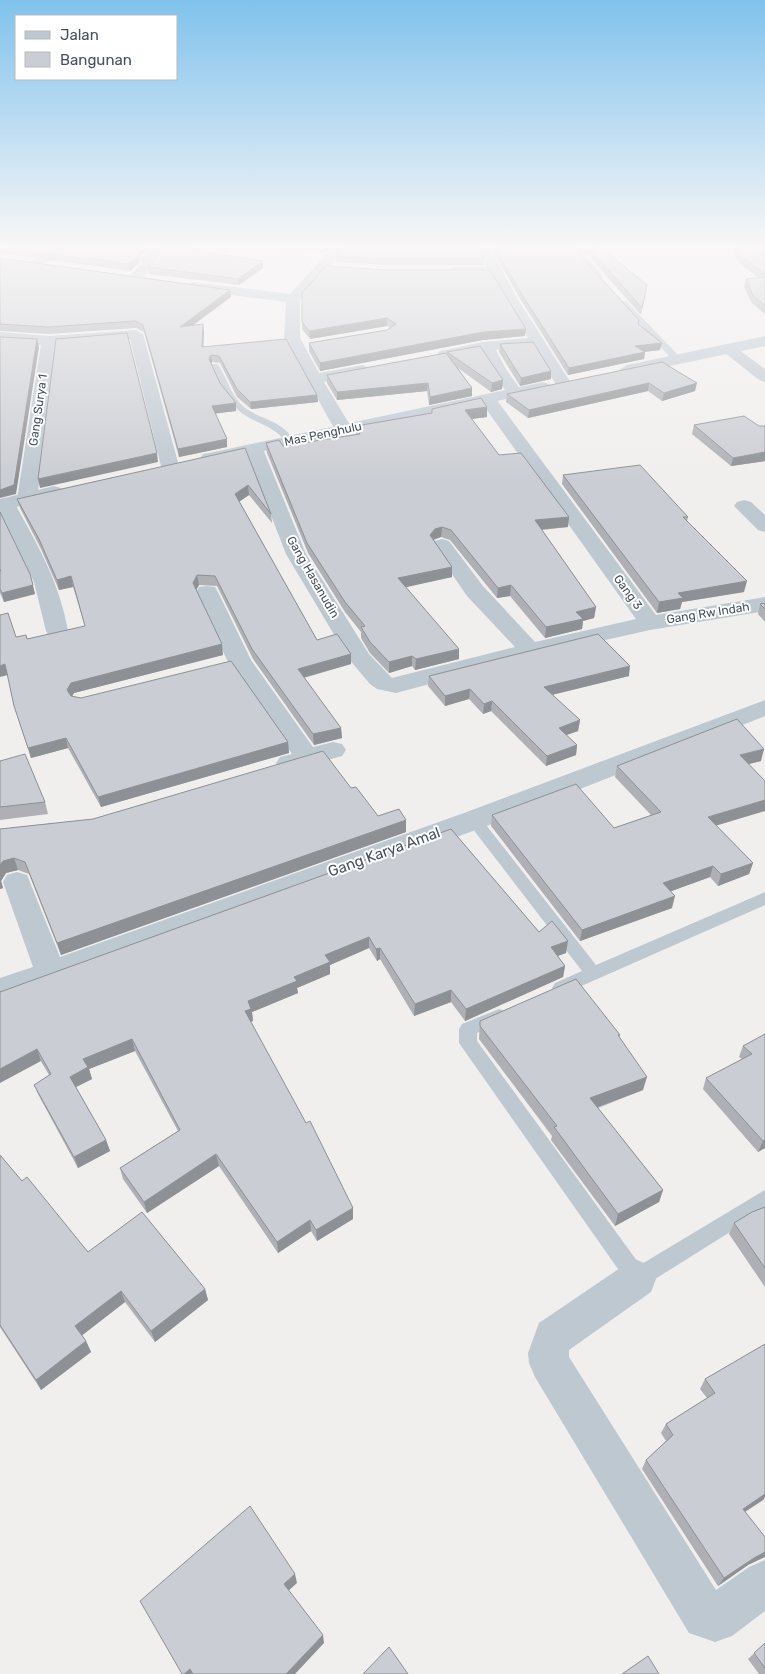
<svg xmlns="http://www.w3.org/2000/svg" width="765" height="1674" font-family="Rubik,sans-serif">
	<style>
		.lines { fill: none; stroke-linecap: round; stroke-linejoin: round }
		.service { fill: #bec8d1; fill-rule: evenodd }
		.minor { fill: #bec8d1; fill-rule: evenodd }
		.tertiary { fill: #bec8d1; fill-rule: evenodd }
		.wall { fill: #aeb0b5 }
		.shaded-wall { fill: #8d9094 }
		.building { fill: #cacdd3; stroke: #8d9094 }
		.labels { text-anchor: middle; dominant-baseline: central; stroke-width: 4; stroke-linejoin: round; paint-order: stroke }
		.far-street-label { font-size: 12px; fill: #45515d; stroke: #fff }
		.street-label { font-size: 15px; fill: #45515d; stroke: #fff }
	</style>
	<rect width="100%" height="100%" fill="#f1eeee"/>
	<g class="lines">
		<path class="service" d="M580,255H586L602,275V279H596Z
			M620,301H626L680,357V361H674L620,305Z
			M212,364H218C227,378 231,396 244,407C263,421 280,419 295,441L293,443H287C273,424 254,424 238,410C224,399 219,381 211,366Z
			M474,815L479,816L596,965L765,892V905L561,995L555,993L552,988L555,983L582,971L469,824L467,820L469,816Z
			M499,1009L505,1011L508,1016L505,1021L477,1033V1041L640,1265L765,1190V1210L644,1286L637,1289L630,1286L459,1043V1029L462,1024Z"/>
		<path class="minor" d="M55,248H70L38,267L33,268L26,264Z
			M152,248H165L155,259L157,262L155,265L139,281H129L127,278L143,262L140,259Z
			M332,248H345L300,300V338L319,373L363,365L371,370L369,373L324,382L353,430L350,434H338L335,430L284,338L286,302L193,290L186,286L193,282L290,294Z
			M478,248H490L517,298L571,383L569,386H557L533,347L496,350L506,369L523,393L521,396H509L480,352L445,359L437,354L440,351L483,342L528,338L491,275H454L447,271L454,267H487Z
			M761,249L765,250V261L760,260L755,253Z
			M136,330L143,334L179,466L176,470H164L161,466L130,339L56,345L37,499L34,503H20L17,499L41,345L0,342V332L49,336Z
			M729,344L734,346L765,369V382L759,380L724,352L721,349Z
			M487,394L493,395L656,615L765,597V611L650,630L534,656L396,693L377,689L370,684L348,658L286,554L245,449L248,445H260L263,449L306,554L369,654L392,678L515,647L467,596L432,545L435,541L442,539L449,541L483,586L535,642L636,619L479,399L481,395Z
			M5,498L12,500L15,504C38,545 60,584 68,631L65,636L57,638L49,636L46,631L34,582L0,512V499Z
			M744,500L751,502L765,515V532L758,530L734,506L737,502Z
			M207,586L215,587L218,592L251,660L313,747L333,742L342,744L346,750L342,756L289,771L280,769L276,763L280,757L292,754L227,660L196,592L199,587Z
			M765,700V716L484,827L0,1003V978L33,967L3,882L7,875L17,872L27,875L60,957L464,813Z
			M637,1260L651,1266L656,1279L651,1292L569,1350V1357L716,1590L749,1567L765,1560V1611L732,1636L715,1642L689,1633L535,1377L529,1363L528,1353L539,1323L623,1266Z"/>
		<path class="tertiary" d="M765,336V346L627,375L619,370L627,365Z
			M543,382L549,384L551,387L549,390L209,463L203,462L200,458L203,454L209,453Z
			M54,486L61,488L63,492L61,496L0,511V499Z"/>
	</g>
	<path class="wall" d="M0,248H149L140,257V262L130,271L0,253Z
		M282,248H330L325,252L283,250Z
		M491,248H604V250L646,292L641,315L587,254H579L660,350L645,352L644,359L568,375L519,297Z
		M732,248H759L758,249L760,254L765,255V314L752,303L744,287L746,279L759,278L739,263Z
		M197,251L263,268L239,285L149,274L148,267L157,257V253Z
		M336,256L484,259V265H385L336,262Z
		M0,258L230,290L231,297L193,325L204,331L203,347L317,395L318,402L251,409L237,397L220,363L212,362L211,364L220,383L236,403V411L215,413L227,447L179,457L144,332L136,328L49,334L0,331Z
		M302,293L525,336L483,340L320,371L309,351V343L387,330L390,328L387,326L310,339L302,329Z
		M500,344L551,379L520,386L499,352Z
		M447,352L503,380L502,389L491,392L458,368L472,388V396L429,405L427,391L337,400L327,383V375L447,353Z
		M662,362L695,391L662,401L648,391L528,418L506,402L507,394Z
		M432,409L487,417L471,419L499,455L568,527L542,530L596,607L594,618L583,621L582,629L545,638L510,596L497,598L450,540L441,537L434,540L452,577L405,587L459,659L415,670L412,666L389,673L370,653L361,638V632L345,612L308,553L267,453L266,443L283,446L356,434V426L431,413Z
		M694,425L759,426H765V461L731,466L692,434Z
		M245,448L271,514L272,523L249,495L239,501L317,640L351,654V664L304,678L341,728L342,738L314,745L253,659L217,586L199,585L196,590L223,655L74,693L72,696L288,742L289,753L101,807L68,748L31,758L14,706L8,675L16,637L27,639L85,626L73,587L59,590L41,549L20,508L17,499Z
		M563,475L688,517L687,521L744,592L682,602L680,609L657,613L562,484Z
		M0,512L35,594L4,602L0,593Z
		M765,603V622L758,614L760,604Z
		M429,676H629L552,695L580,720L578,731L566,735L577,745L576,755L546,766L491,711L483,714L469,699L445,706L428,686Z
		M0,761L45,802L48,814L0,820Z
		M761,761L748,764L716,826L753,863L749,874L718,886L710,877L671,891L672,908L580,941L491,826L492,815L614,828L651,815L615,777L617,766Z
		M351,788L378,816L406,832L61,955L29,874L18,870L6,873L1,881L3,888L0,889V829L93,819Z
		M451,829L539,932L566,953L557,956L565,966L563,977L465,1021L451,1002L414,1016L380,959L377,961L369,948L330,965V974L297,988L298,993L252,1012L253,1021L250,1022L353,1219L317,1241L311,1231L278,1253L219,1166L147,1213L123,1179L120,1168L178,1131L135,1051L89,1069L92,1079L76,1087L106,1140L110,1151L78,1168L39,1096L34,1085L49,1075L0,992Z
		M480,1021L620,1035L619,1037L643,1090L598,1108L663,1190L659,1202L615,1226L551,1140L552,1136L479,1039Z
		M765,1034V1148L758,1152L703,1089L706,1078L742,1059L739,1057L743,1046Z
		M0,1155L22,1181L88,1252L205,1289L208,1300L155,1342L125,1302L82,1335L86,1341L91,1352L41,1390L0,1327Z
		M765,1207V1287L729,1234L734,1223Z
		M765,1344V1497L763,1500L745,1512L748,1565L718,1586L642,1469L646,1460L666,1441L661,1433L666,1424L707,1398L700,1389L705,1379Z
		M765,1643V1674H759L748,1659Z"/>
	<path class="shaded-wall" d="M142,248H149L140,257V262L130,271L129,264L138,251Z
		M192,248H201L190,257L189,250Z
		M325,248H330L325,252Z
		M263,261V268L239,285L238,279Z
		M230,290L231,297L181,334L180,327Z
		M387,318V326L310,339L309,331Z
		M203,324L204,331L203,354L202,347Z
		M526,329L525,336L483,340L320,371V363L483,332Z
		M37,339L39,347L16,494L0,498V490Z
		M662,343L660,350L634,353L635,346Z
		M645,352L644,359L568,375L569,368Z
		M211,355L212,362L209,367V359Z
		M551,371V379L520,386L521,378Z
		M503,380L502,389L491,392L492,383Z
		M428,383L427,391L337,400V392Z
		M649,383L648,391L528,418L529,410Z
		M697,383L695,391L662,401L664,393Z
		M472,388V396L429,405L430,397Z
		M317,395L318,402L251,409L250,402Z
		M236,403V411L212,414V406Z
		M487,407V417L464,420L465,410Z
		M227,439V447L179,457L178,449Z
		M765,452V461L731,466L733,458Z
		M157,453L158,462L40,488L38,479Z
		M248,485L249,495L236,504L235,494Z
		M569,517L568,527L534,530L535,520Z
		M442,527L441,537L434,539L430,545V535L435,529Z
		M452,567V577L398,589V578Z
		M197,575L199,585L194,593L193,583Z
		M71,576L73,587L59,590L57,580Z
		M747,581L744,592L682,602L680,609L657,613L659,602L678,593Z
		M33,585L35,594L4,602L2,593Z
		M511,585L510,596L497,598L498,588Z
		M596,607L594,618L583,621L582,629L545,638L546,627L576,612Z
		M222,644L223,655L74,693L69,701L67,690L71,683Z
		M459,649V659L415,670L416,659Z
		M351,654V664L298,679V669Z
		M412,656V666L389,673V662Z
		M5,664L8,675L0,677V666Z
		M630,666L629,676L543,697L544,687Z
		M470,689L469,699L445,706V696Z
		M492,701L491,711L483,714L484,704Z
		M580,720L578,731L558,738L559,728Z
		M341,728L342,738L314,745L313,734Z
		M66,738L68,748L31,758L28,748Z
		M288,742L289,753L101,807L98,797Z
		M577,745L576,755L546,766L547,756Z
		M764,749L761,761L737,767L740,755Z
		M765,800V811L705,829L708,817Z
		M406,820V832L61,955L57,943Z
		M14,858L18,870L6,873L1,881L3,888L0,889V865L3,861Z
		M753,863L749,874L718,886L721,874Z
		M713,866L710,877L661,895L663,883Z
		M675,896L672,908L580,941L582,930Z
		M369,937V948L330,965V974L297,988L298,993L252,1012L253,1021L246,1023L245,1011L248,1001L294,977L325,955Z
		M568,941L566,953L549,959L551,947Z
		M380,948V959L377,961L376,949Z
		M565,966L563,977L465,1021L466,1009Z
		M451,990V1002L414,1016L415,1004Z
		M132,1039L135,1051L89,1069L92,1079L74,1088L70,1077L83,1059Z
		M37,1049L41,1061L0,1083V1069Z
		M647,1077L643,1090L587,1111L590,1098Z
		M106,1140L110,1151L78,1168L74,1157Z
		M765,1140V1148L758,1152L763,1141Z
		M216,1154L219,1166L147,1213L144,1202Z
		M663,1190L659,1202L615,1226L618,1214Z
		M353,1208V1219L317,1241L316,1230Z
		M310,1220L311,1231L278,1253L277,1242Z
		M205,1289L208,1300L155,1342L151,1331Z
		M121,1291L125,1302L80,1337L75,1326Z
		M86,1341L91,1352L41,1390L36,1380Z
		M765,1494V1497L763,1500L737,1517L743,1509Z
		M765,1552V1557L748,1565L718,1586L724,1578L754,1558Z
		M295,1574L297,1583L286,1593L284,1584Z
		M323,1635L324,1643L295,1674H286Z
		M190,1669L193,1674H184Z"/>
	<path class="building" d="M7,248H142L138,251L139,255L129,264Z
		M161,248H192L189,250L263,261L238,279L148,267L158,257L157,253Z
		M341,248H480L484,259H385L336,256Z
		M495,248H579V254L639,320L638,324L662,343L635,346L645,352L569,368L519,290Z
		M589,248H601L647,285L642,308Z
		M736,248H757L760,254L765,255V274L740,256Z
		M0,258L230,290L180,327L203,324L202,347L286,339L317,395L250,402L237,389L219,356L211,355L209,359L220,383L236,403L212,406L227,439L178,449L143,325L135,321L48,327L0,324Z
		M326,266L385,270H490L526,329L483,332L320,363L309,343L387,330L396,324L387,318L309,331L302,322V293Z
		M765,277V305L753,296L746,279Z
		M127,333L157,453L38,479L56,339Z
		M0,337L37,339L14,485L0,490Z
		M533,342L551,371L521,378L500,344Z
		M480,346L503,380L492,383L447,352Z
		M446,353L472,388L430,397L428,383L337,392L327,375Z
		M662,362L697,383L664,393L649,383L529,410L507,394Z
		M481,398L487,407L465,410L499,455L521,453L569,517L535,520L596,607L576,612L583,619L546,627L511,585L498,588L451,530L442,527L435,529L430,535L452,567L398,578L459,649L416,659L412,656L389,662L370,642L361,627L365,626L345,602L307,543L266,443L279,440L283,446L360,434L356,426L432,413V409Z
		M744,416L759,426H765V452L733,458L694,425Z
		M245,448L271,514L248,485L235,494L317,640L337,634L351,654L298,669L341,728L313,734L252,649L215,576L197,575L193,583L222,644L71,683L67,690L71,696L81,698L231,661L288,742L98,797L66,738L28,748L14,706L5,664L0,666V615L8,613L16,637L26,635L27,639L85,626L71,576L57,580L39,539L17,499Z
		M640,465L688,517H683L747,581L678,593L683,598L659,602L563,475Z
		M0,512L30,574L33,585L2,593L0,589V571H1L0,569Z
		M765,603V609L760,604Z
		M598,634L630,666L544,687L580,720L559,728L577,745L547,756L492,701L484,704L470,689L445,696L429,676Z
		M737,719L764,749L740,755L765,781V800L708,817L753,863L721,874L713,866L663,883L675,896L582,930L492,815L576,784L614,828L661,812L617,766Z
		M323,751L351,788L356,787L378,816L399,809L406,820L57,943L25,862L14,858L3,861L0,865V829L93,819Z
		M25,754L45,802L0,807V761Z
		M451,829L539,932L552,921L568,941L551,947L565,966L466,1009L451,990L415,1004L380,948L376,949L369,937L325,955L330,962L294,977L297,981L248,1001L251,1009L245,1011L306,1123L310,1121L353,1208L316,1230L310,1220L277,1242L216,1154L144,1202L120,1168L180,1130L132,1039L83,1059L88,1067L70,1077L106,1140L74,1157L34,1085L51,1074L37,1049L0,1069V992Z
		M576,979L620,1035H618L647,1077L590,1098L663,1190L618,1214L554,1127L557,1126L480,1026V1021Z
		M765,1034V1140L763,1141L706,1078L752,1054L743,1046Z
		M0,1155L22,1181L27,1177L88,1252L142,1212L205,1289L151,1331L121,1291L75,1326L86,1341L36,1380L0,1325Z
		M765,1207V1268L734,1223L752,1212Z
		M765,1344V1494L743,1509L765,1537V1552L754,1558L724,1578L646,1460L673,1435L666,1424L715,1393L705,1379Z
		M250,1506L295,1574L284,1584L323,1635L286,1674H193L190,1669L184,1674H182L140,1601Z
		M765,1643V1668L754,1653Z
		M389,1647L408,1674H363Z
		M648,1656L659,1674H622Z"/>
	<linearGradient id="sky" x2="0" y2="1"><stop stop-color="#80c2ec"/><stop offset="0.51" stop-color="#f9f7f7"/><stop offset="1" stop-color="#f9f7f7" stop-opacity="0"/></linearGradient>
	<rect width="765" height="482" fill="url(#sky)"/>
	<g class="labels">
		<g class="far-street-label">
			<text transform="translate(38 410) rotate(-82)">Gang Surya 1</text>
			<text transform="translate(323 434) rotate(-12)">Mas Penghulu</text>
			<text transform="translate(313 577) rotate(60)">Gang Hasanudin</text>
			<text transform="translate(628 592) rotate(54)">Gang 3</text>
			<text transform="translate(708 613) rotate(-9)">Gang Rw Indah</text>
		</g>
		<g class="street-label">
			<text transform="translate(384 852) rotate(-20)">Gang Karya Amal</text>
		</g>
	</g>
	<rect x="15" y="15" width="162" height="65" fill="#ffffff" stroke="#b5b9be"/>
	<rect x="25" y="31" width="25" height="8" fill="#bec8d1" stroke="#b5b9be"/>
	<text x="60" y="40" font-size="15" fill="#45515d">Jalan</text>
	<rect x="25" y="52" width="25" height="15" fill="#cacdd3" stroke="#b5b9be"/>
	<text x="60" y="65" font-size="15" fill="#45515d">Bangunan</text>
</svg>
